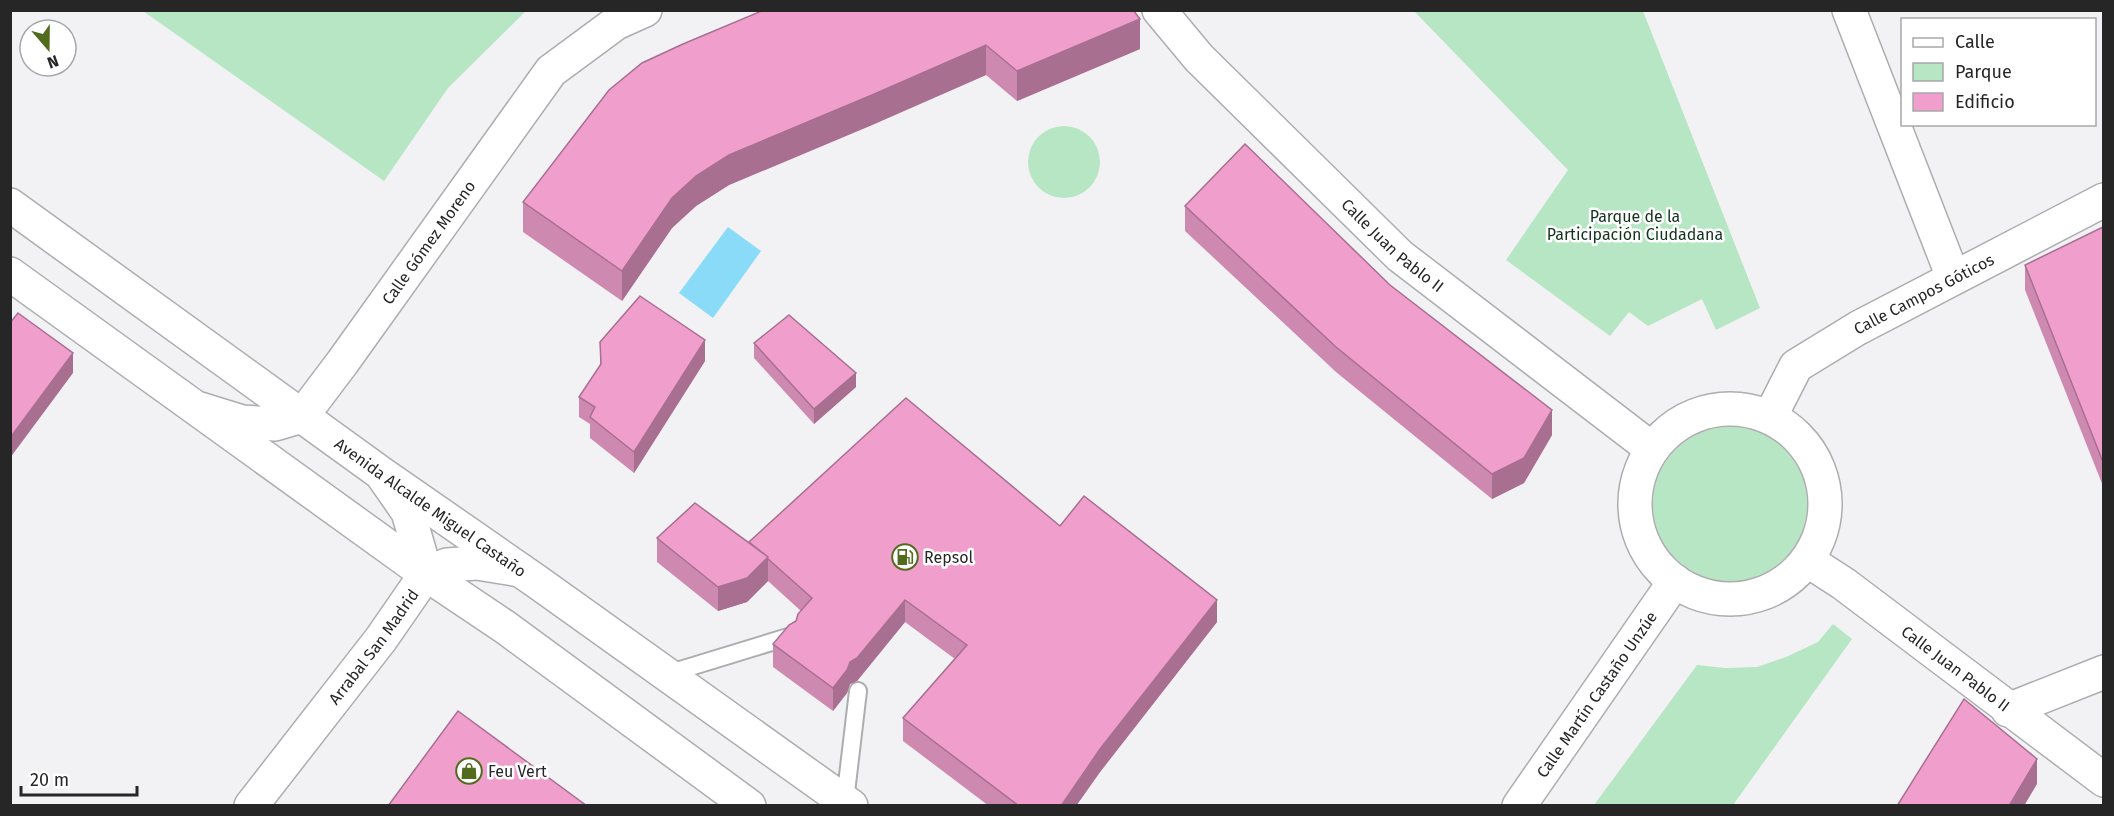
<svg xmlns="http://www.w3.org/2000/svg" width="2114" height="816" font-family="'Fira Sans',sans-serif">
	<style>
		.green { fill: #b6e6c3 }
		.water { fill: #89dbf7 }
		.lines { fill: none; stroke-linecap: round; stroke-linejoin: round }
		.service-casing { stroke: #acadaf; stroke-width: 20 }
		.minor-casing { stroke: #acadaf; stroke-width: 36 }
		.secondary-casing { stroke: #acadaf; stroke-width: 36 }
		.service { stroke: #fff; stroke-width: 16 }
		.minor { stroke: #fff; stroke-width: 33 }
		.secondary { stroke: #fff; stroke-width: 33 }
		.wall { fill: #ce89b0 }
		.shaded-wall { fill: #a86f90 }
		.building { fill: #f09fcd; stroke: #a86f90; stroke-width: 1.5 }
		.labels { text-anchor: middle; dominant-baseline: central; stroke-width: 5; stroke-linejoin: round; paint-order: stroke }
		.park-label { font-size: 16px; fill: #11331d; stroke: #fff }
		.street-label { font-size: 16px; fill: #262627; stroke: #fff }
		.poi-label { font-size: 16px; fill: #262627; stroke: #fff; text-anchor: start }
	</style>
	<rect width="100%" height="100%" fill="#f2f2f5"/>
	<path class="green" d="M143,11L526,10V11L448,88L384,181Z
		M1414,11H1643L1760,308L1716,330L1702,299L1648,326L1629,312L1610,336L1506,260L1568,170Z
		M1028 162a36 36 0 1 1 72 0a36 36 0 1 1-72 0Z
		M1653 504a77 77 0 1 1 154 0a77 77 0 1 1-154 0Z
		M1833,624L1852,639L1733,805H1594L1697,665L1725,668L1757,667L1786,657L1818,642Z"/>
	<path class="water" d="M728,227L761,251L713,318L679,293Z"/>
	<g class="lines">
		<g class="service-casing">
			<path id="service" d="M667,674L788,637
				M845,801L858,691"/>
		</g>
		<g class="minor-casing">
			<g id="minor">
				<path id="s1" d="M1159,10L1199,58L1400,256L1652,449"/>
				<path d="M1849,10L1953,277"/>
				<path id="s2" d="M200,409L242,422L275,424L302,416L342,363L551,71L616,23L645,10"/>
				<circle cx="1730" cy="504" r="95"/>
				<path id="s3" d="M1770,417L1796,366L1858,328L2104,200"/>
				<path d="M383,476L408,512L426,574"/>
				<path id="s4" d="M1807,560L1844,584L2104,780"/>
				<path d="M426,574L447,565L477,563L520,570"/>
				<path d="M2008,710L2104,672"/>
				<path id="s5" d="M251,806L381,639L426,574"/>
				<path id="s6" d="M1519,806L1675,581"/>
			</g>
		</g>
		<g class="secondary-casing">
			<g id="secondary">
				<path id="s7" d="M10,205L382,474L536,581L851,806"/>
				<path d="M10,274L426,574L505,627L749,806"/>
			</g>
		</g>
		<use href="#service" class="service"/>
		<use href="#minor" class="minor"/>
		<use href="#secondary" class="secondary"/>
	</g>
	<path class="wall" d="M764,10L1140,49L1017,101L986,75L872,125L729,185L696,206L672,228L622,301L523,232V202Z
		M1185,206L1390,285L1552,435L1524,483L1492,499L1336,372L1185,231Z
		M2103,227V486L2025,290V265Z
		M600,342L705,361L634,473L590,438V424L579,417V397L600,365Z
		M754,343L856,387L814,424L754,358Z
		M1060,526L1217,622L1100,772L1076,806H989L903,741V718L955,659L905,622L857,681L850,684L847,693L833,711L773,667V644L796,621L801,611L768,581L747,602L718,611L657,562V538L749,543V542Z"/>
	<path class="shaded-wall" d="M1140,19V49L1017,101V71Z
		M986,45V75L872,125L729,185L696,206L672,228L622,301V271L672,198L696,176L729,155Z
		M705,340V361L634,473V452Z
		M73,353V373L10,458V438Z
		M856,373V387L814,424V409Z
		M1552,410V435L1524,483L1492,499V474Z
		M768,557V581L747,602L718,611V587Z
		M905,600V622L857,681L850,684L847,693L833,711V688L850,662Z
		M1217,600V622L1100,772L1076,806H1061L1100,749Z
		M2037,759V784L2024,806H2009Z"/>
	<path class="building" d="M764,10H1133L1140,19L1017,71L986,45L872,95L729,155L696,176L672,198L622,271L523,202L609,90L642,63L683,44Z
		M1245,144L1390,285L1552,410L1524,458L1492,474L1336,347L1185,206Z
		M2103,227V462L2025,265Z
		M640,296L705,340L634,452L590,417L595,407L579,397L601,364L600,342Z
		M18,313L73,353L10,438V323Z
		M789,315L856,373L814,409L754,343Z
		M906,398L1060,526L1084,496L1217,600L1100,749L1061,806H1019L903,718L967,645L905,600L857,658L850,662L847,670L833,688L773,644L789,625L796,621L798,614L812,598L767,558L768,557L749,542Z
		M695,503L768,557L747,578L718,587L657,538Z
		M1964,699L2037,759L2009,806H1897Z
		M458,711L587,806H388Z"/>
	<defs>
		<g id="fuel-ring" transform="scale(1.35)"><circle r="9.5" fill="#fff" stroke="#526c1e" stroke-width="1.5"/><path d="M-5.5-6h7V0h2V4h1.3V-2.5L3-4.5l.8-.8L6-3V5H2.5V1h-1V6h-7ZM-4.2-4.7v3.2H.2V-4.7Z" fill="#526c1e"/></g>
		<g id="shop-ring" transform="scale(1.35)"><circle r="9.5" fill="#fff" stroke="#526c1e" stroke-width="1.5"/><path d="M-5-2.5h2.3a2.7 3.5 0 0 1 5.4 0H5L5.5 6h-11ZM-1.5-2.5h3a1.5 2.3 0 0 0-3 0Z" fill="#526c1e"/></g>
	</defs>
	<g fill-rule="evenodd">
		<use href="#fuel-ring" x="905" y="557"/>
		<use href="#shop-ring" x="469" y="771"/>
	</g>
	<g class="labels">
		<g class="park-label">
			<text x="1635" y="216">Parque de la<tspan x="1635" dy="18">Participación Ciudadana</tspan></text>
		</g>
		<g class="street-label">
			<text stroke="none"><textPath href="#s2" startOffset="320">Calle Gómez Moreno</textPath></text>
			<text stroke="none"><textPath href="#s1" startOffset="332">Calle Juan Pablo II</textPath></text>
			<text stroke="none"><textPath href="#s3" startOffset="204">Calle Campos Góticos</textPath></text>
			<text stroke="none"><textPath href="#s7" startOffset="518">Avenida Alcalde Miguel Castaño</textPath></text>
			<text stroke="none"><textPath href="#s5" startOffset="201">Arrabal San Madrid</textPath></text>
			<text stroke="none"><textPath href="#s4" startOffset="184">Calle Juan Pablo II</textPath></text>
			<text stroke="none"><textPath href="#s6" startOffset="136">Calle Martín Castaño Unzúe</textPath></text>
		</g>
		<g class="poi-label">
			<text x="924" y="557">Repsol</text>
			<text x="488" y="771">Feu Vert</text>
		</g>
	</g>
	<rect width="2114" height="816" fill="none" stroke="#262627" stroke-width="24"/>
	<rect x="1901" y="18" width="195" height="108" fill="#ffffff" stroke="#a8a8a9" stroke-width="1.5"/>
	<rect x="1913" y="38" width="30" height="9" fill="#ffffff" stroke="#a8a8a9" stroke-width="1.5"/>
	<text x="1955" y="48" font-size="18" fill="#262627">Calle</text>
	<rect x="1913" y="63" width="30" height="18" fill="#b6e6c3" stroke="#a8a8a9" stroke-width="1.5"/>
	<text x="1955" y="78" font-size="18" fill="#262627">Parque</text>
	<rect x="1913" y="93" width="30" height="18" fill="#f09fcd" stroke="#a8a8a9" stroke-width="1.5"/>
	<text x="1955" y="108" font-size="18" fill="#262627">Edificio</text>
	<g transform="translate(48 48) rotate(160)"><circle r="28" fill="#ffffff" stroke="#a8a8a9" stroke-width="1.5"/>
	<path d="M0-4.5L10 22L0 15L-10 22Z" fill="#526c1e"/>
	<text y="-9" font-size="16" font-weight="bold" text-anchor="middle" fill="#262627">N</text>
	</g>
	<path d="M21 786v9h116v-9" fill="none" stroke="#262627" stroke-width="3"/>
	<text x="30" y="786" font-size="18" fill="#262627" stroke="#ffffff" stroke-width="4.5" paint-order="stroke">20 m</text>
</svg>
